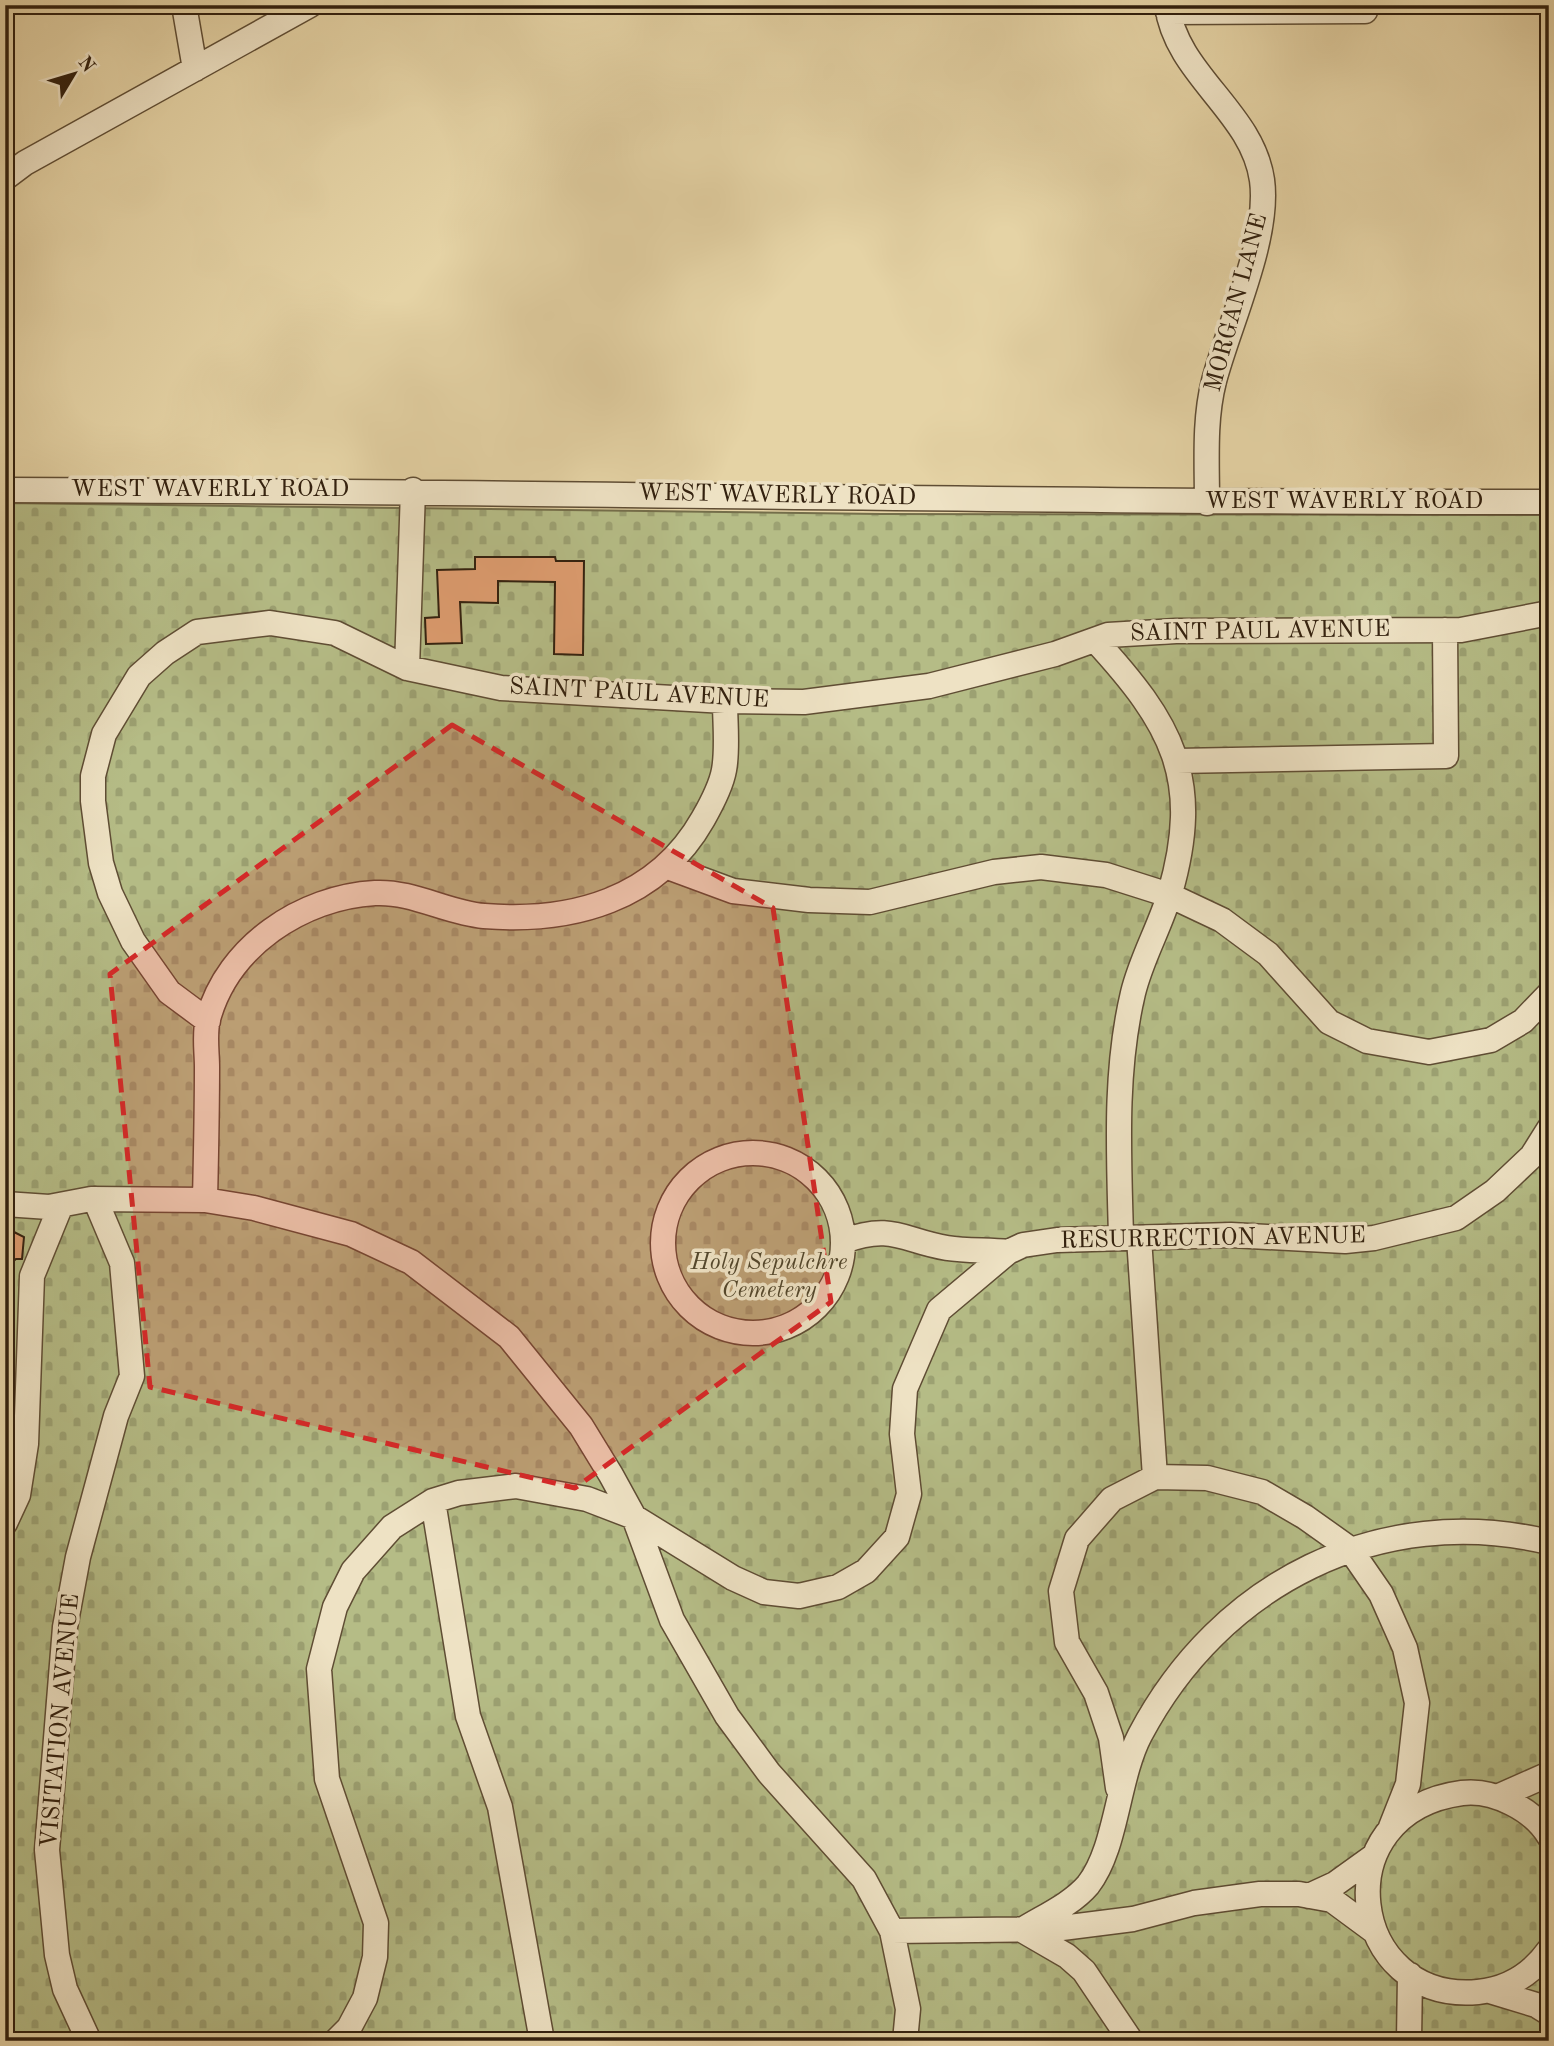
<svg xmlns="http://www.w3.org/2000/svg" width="1554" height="2046" font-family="'Old Standard TT',serif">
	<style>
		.cemetery { fill: url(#cemetery-stones); stroke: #746e4a; stroke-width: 2 }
		.building { fill: #e09e71; stroke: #32200e; stroke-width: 2 }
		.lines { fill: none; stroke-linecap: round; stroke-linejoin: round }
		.minor-casing { stroke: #5f4d34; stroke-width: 27 }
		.minor { stroke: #eee2c4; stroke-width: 24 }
		.marked { fill: #d62828; fill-opacity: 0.2; stroke: #d62828; stroke-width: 5; stroke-dasharray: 14 9; stroke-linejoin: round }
		.labels { text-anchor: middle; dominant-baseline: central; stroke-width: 7; stroke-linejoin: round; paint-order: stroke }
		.street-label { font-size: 24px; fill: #32200e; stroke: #eee2c4 }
		.park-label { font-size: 24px; font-style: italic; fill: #53472c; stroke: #eee2c4 }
	</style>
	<defs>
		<pattern id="cemetery-stones" width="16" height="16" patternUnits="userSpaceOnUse" patternTransform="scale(1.75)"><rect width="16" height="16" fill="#b5bc86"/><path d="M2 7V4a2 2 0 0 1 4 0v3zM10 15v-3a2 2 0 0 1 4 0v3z" fill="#9ca172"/></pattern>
	</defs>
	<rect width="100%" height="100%" fill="#e5d3a5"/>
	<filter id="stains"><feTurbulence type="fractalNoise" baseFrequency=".00286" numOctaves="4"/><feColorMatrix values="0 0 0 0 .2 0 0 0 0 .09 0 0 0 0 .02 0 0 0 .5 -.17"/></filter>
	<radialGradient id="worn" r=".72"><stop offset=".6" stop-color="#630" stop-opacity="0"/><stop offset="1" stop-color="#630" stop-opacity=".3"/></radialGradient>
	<path class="cemetery" d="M5,503L881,514L1549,515V2041H5Z"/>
	<path class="building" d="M475,557H555L556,561H584L583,655L554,654L555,582L498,581V603L460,602L462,643L426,644L425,618L439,617L437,570L475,569Z
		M14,1232L24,1237L22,1259H16L5,1268V1236Z"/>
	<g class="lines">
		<g class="minor-casing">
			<path id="minor" d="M184,5L195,69
				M1167,5C1176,75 1252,111 1262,180C1270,238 1229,324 1214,381C1204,420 1207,462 1207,503
				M1168,12L1365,11
				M5,178L25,163L310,5
				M5,490C520,491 1034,503 1549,502
				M1095,640C1172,724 1203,778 1170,893C1160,927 1141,959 1133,993C1114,1073 1119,1156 1121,1237
				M407,668L413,490
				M1177,761L1446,756L1445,630
				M668,867L733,891L809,900L870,902L994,872L1041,867L1106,875L1169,895L1222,920L1268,954L1329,1022L1367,1041L1429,1052L1491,1040L1523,1021L1549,994
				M208,1021L169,992L133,941L110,893L101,863L93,801V776L104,734L139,676L165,653L197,632L270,623L335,633L407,668L501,688L725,701L804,702L929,686L1055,654L1108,635L1176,631L1461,630L1549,613
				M663 1243a90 90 0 1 1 180 0a90 90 0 1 1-180 0Z
				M205,1200C206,1156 207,1111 207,1067C207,1052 204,1033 208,1019C228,946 302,897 375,893C413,891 447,913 484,916C572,923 657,900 703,819C711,805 721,787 724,770C728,749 725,723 725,701
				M5,1204L49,1207L91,1199L205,1200L254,1208L351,1234L411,1262L509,1337L581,1426L611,1475L634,1517L672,1620L727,1716L769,1773L864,1879L892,1931L908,2009L905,2041
				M1139,1238L1155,1477
				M844,1241C892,1223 904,1241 947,1248C966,1251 988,1250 1008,1252
				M433,1501L468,1716L500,1807L542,2041
				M5,1523L18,1495L26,1444L32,1276L61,1205
				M1118,1788L1111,1738L1096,1693L1067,1642L1061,1591L1077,1539L1112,1499L1155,1477L1207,1478L1262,1492L1305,1517L1350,1549L1381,1594L1405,1648L1417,1703L1408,1784L1391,1827
				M1497,1797L1549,1774
				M1549,1836C1533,1809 1493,1789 1462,1793C1321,1812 1348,2004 1478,1992C1507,1989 1532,1974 1549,1950
				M1309,1896L1335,1884L1374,1856
				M892,1931L1054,1929L1133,1919L1194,1903L1260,1894H1299L1332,1900L1374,1931
				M1490,1991L1536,2005L1549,2013
				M89,2041L65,1989L57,1955L47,1850L65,1627L78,1557L116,1416L132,1376L122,1263L95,1199
				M336,2041L349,2028L365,1998L375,1957L376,1923L327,1779L319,1669L335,1607L353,1571L392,1527L433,1501L459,1493L516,1486L587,1499L634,1517L733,1578L764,1592L799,1596L838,1587L866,1571L897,1537L909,1494L902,1434L905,1389L939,1310L1008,1252L1023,1245L1057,1240L1231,1235L1345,1241L1374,1238L1456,1218L1495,1191L1532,1156L1549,1129
				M1131,2041L1084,1971L1067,1956L1022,1930C1043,1917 1072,1904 1088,1885C1117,1848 1117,1779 1140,1735C1220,1583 1379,1502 1549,1542
				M1409,2041L1410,1975"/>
		</g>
		<use href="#minor" class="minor"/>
	</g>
	<path class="marked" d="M452,725L773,908L831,1302L575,1488L150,1387L110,974Z"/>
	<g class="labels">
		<g class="street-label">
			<text transform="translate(1237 303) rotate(-75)">MORGAN LANE</text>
			<text x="210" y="490">WEST WAVERLY ROAD</text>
			<text transform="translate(777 496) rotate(1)">WEST WAVERLY ROAD</text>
			<text x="1344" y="502">WEST WAVERLY ROAD</text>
			<text transform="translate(1260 632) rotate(-1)">SAINT PAUL AVENUE</text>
			<text transform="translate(639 694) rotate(3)">SAINT PAUL AVENUE</text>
			<text transform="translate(1213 1239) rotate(-1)">RESURRECTION AVENUE</text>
			<text transform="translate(61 1721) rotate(-85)">VISITATION AVENUE</text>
		</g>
		<g class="park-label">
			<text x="769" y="1263">Holy Sepulchre<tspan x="769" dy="28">Cemetery</tspan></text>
		</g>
	</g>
	<rect width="1554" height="2046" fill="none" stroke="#e5d3a5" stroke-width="28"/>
	<rect x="7" y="7" width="1540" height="2032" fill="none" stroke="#32200e" stroke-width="3.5"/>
	<rect x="14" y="14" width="1526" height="2018" fill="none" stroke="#32200e" stroke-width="2"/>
	<g transform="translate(74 74) rotate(52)" stroke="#eee2c4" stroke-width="5" paint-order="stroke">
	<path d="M0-5L12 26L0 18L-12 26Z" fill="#32200e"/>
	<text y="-10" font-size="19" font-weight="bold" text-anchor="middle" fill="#32200e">N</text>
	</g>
	<rect width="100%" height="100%" filter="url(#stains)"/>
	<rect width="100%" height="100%" fill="url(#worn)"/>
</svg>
